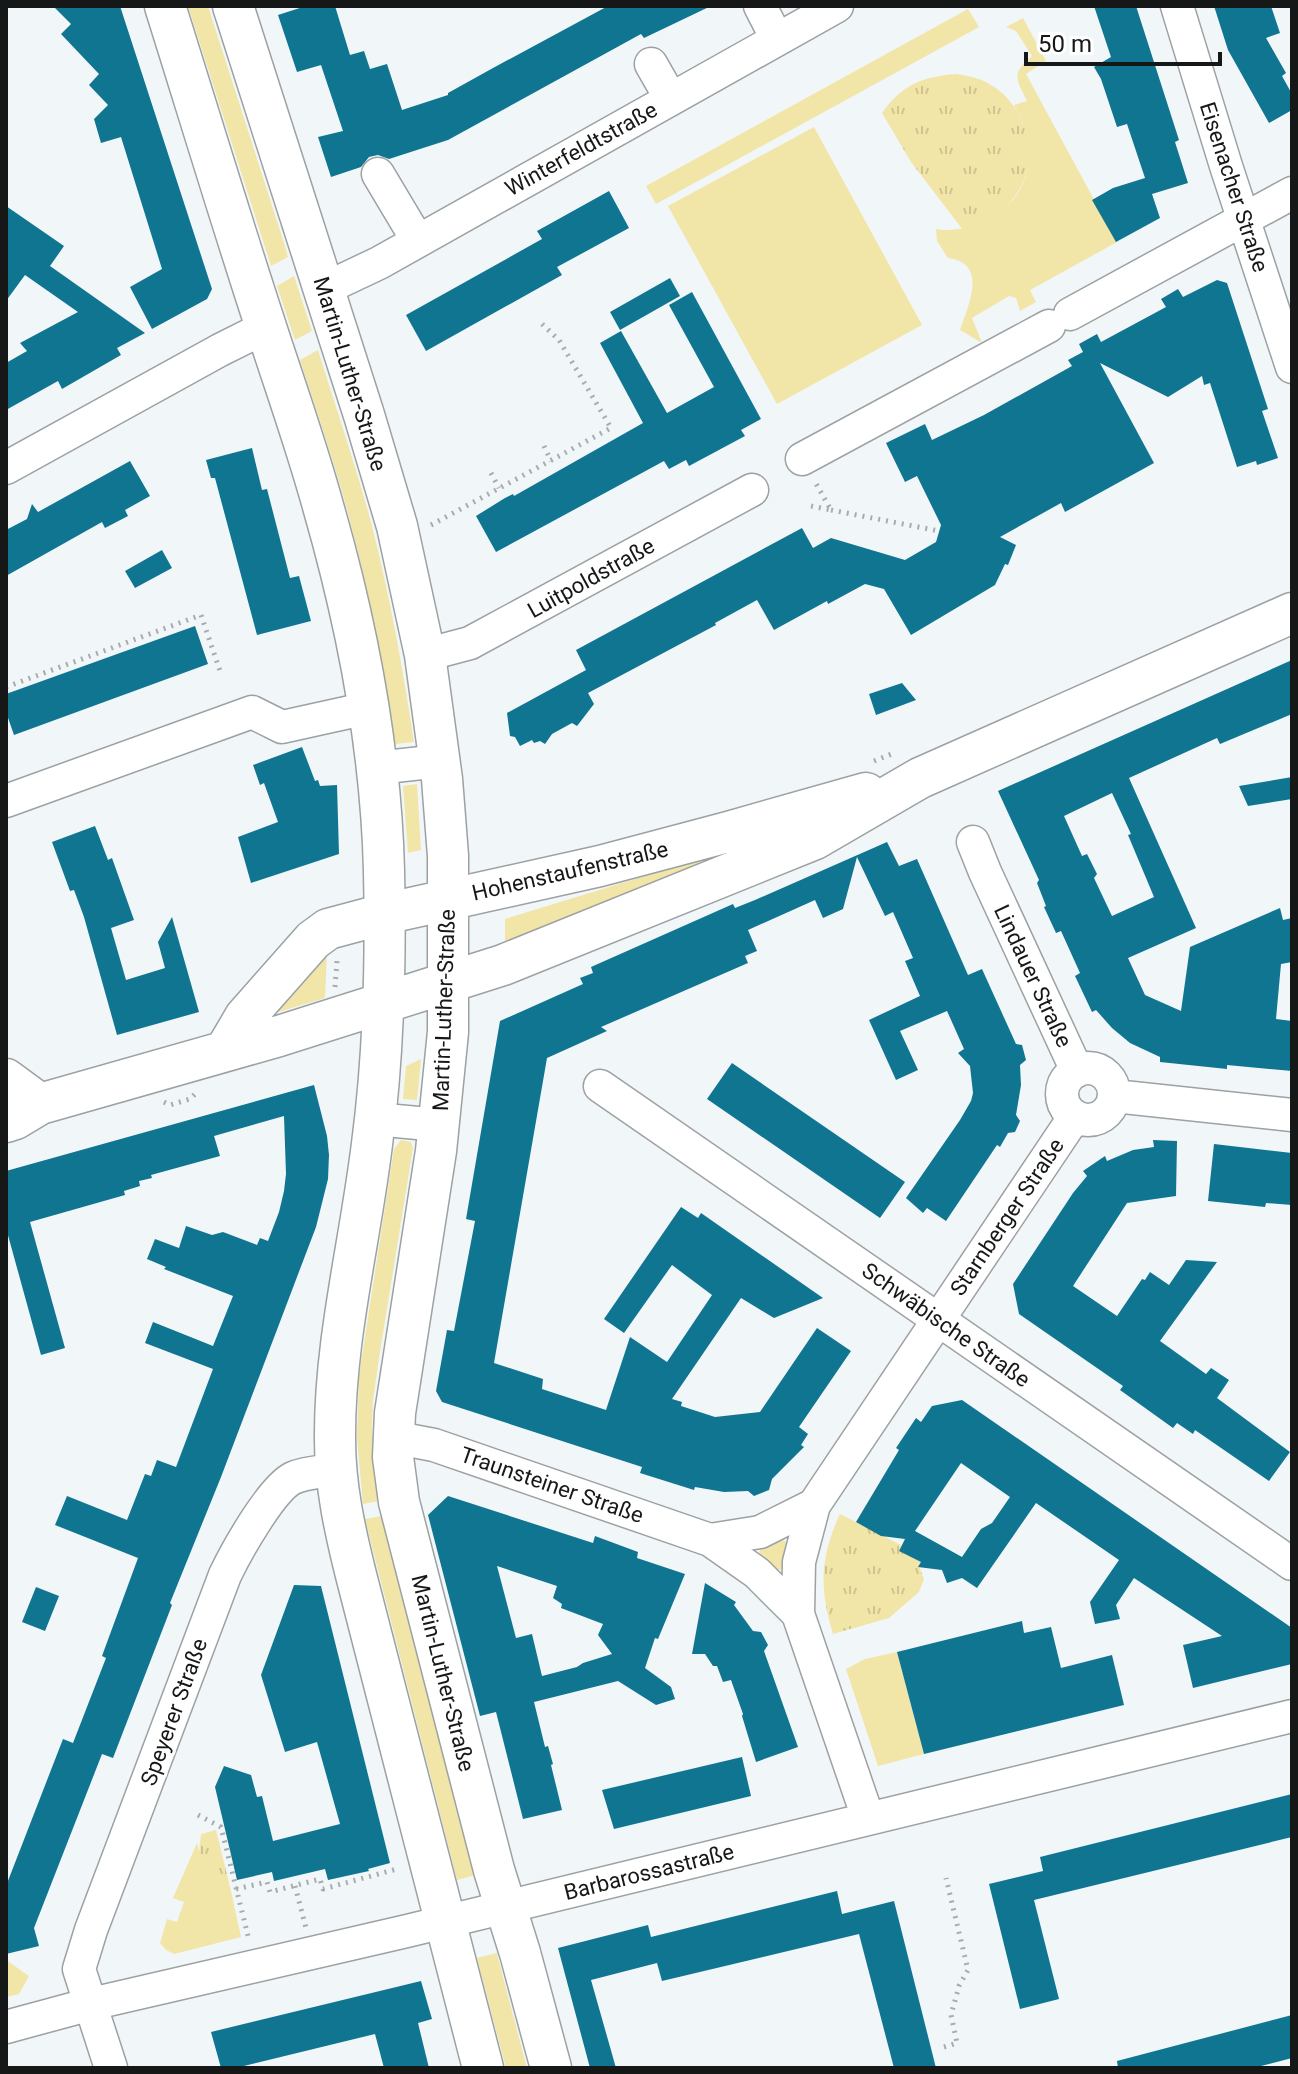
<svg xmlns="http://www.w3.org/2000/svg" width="1298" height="2074" font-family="Roboto,sans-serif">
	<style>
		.grass { fill: #f2e5a8 }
		.park { fill: url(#park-tufts) }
		.building { fill: #107591; fill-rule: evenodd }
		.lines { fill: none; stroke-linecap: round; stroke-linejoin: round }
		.minor-casing { stroke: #9ca1a3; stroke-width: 35 }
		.major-casing { stroke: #9ca1a3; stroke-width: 43 }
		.path { stroke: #a8acae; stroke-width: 5; stroke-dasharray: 2 6; stroke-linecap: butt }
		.minor { stroke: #fff; stroke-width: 32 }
		.major { stroke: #fff; stroke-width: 40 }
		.labels { text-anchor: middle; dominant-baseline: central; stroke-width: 6; stroke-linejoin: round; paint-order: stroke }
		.street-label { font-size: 22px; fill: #161818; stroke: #fff }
	</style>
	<defs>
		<pattern id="park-tufts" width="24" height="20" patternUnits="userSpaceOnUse" patternTransform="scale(2)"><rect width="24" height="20" fill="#f2e5a8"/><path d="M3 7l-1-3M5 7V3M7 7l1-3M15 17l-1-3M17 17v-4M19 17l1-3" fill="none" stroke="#cfc490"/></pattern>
	</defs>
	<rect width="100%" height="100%" fill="#f1f6f8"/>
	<path class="grass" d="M188,6H208L285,246L288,257L271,266Z
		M968,9L979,27L656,204L646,186Z
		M1023,18L1046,61L1026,74L1117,242L1030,290L1036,302L1020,311L1016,298L1009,296L972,318L982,343L960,330C968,306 989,263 948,258L937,241L936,229C972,235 1020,210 1027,171C1029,162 1026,130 1022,121C1020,116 1016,110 1014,105L1027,101C1016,78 1011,74 1032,56L1016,31L1006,27Z
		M814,127L922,325L777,404L668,206Z
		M294,276L312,331L295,340L277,286Z
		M318,350C336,408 356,466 372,526C390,597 403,669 414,742L395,744C384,672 371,600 352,529C338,472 318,416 300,360Z
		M417,784L421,850L408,853L403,786Z
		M775,836L505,944V919Z
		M327,950L325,998L265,1016Z
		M421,1059L417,1100L403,1099L406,1066Z
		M401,1140L411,1142L413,1148L379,1358L373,1400L372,1430L379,1501L363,1504L357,1438L359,1376L394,1149Z
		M382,1516L476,1875L457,1880L365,1519Z
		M779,1538L788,1543L785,1568L775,1571L759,1558L760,1547Z
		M897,1652L924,1754L878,1766L846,1669L865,1659Z
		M197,1843L211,1896L231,1891L241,1937L174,1954L166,1950L160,1943L167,1919L177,1922L184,1902L173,1898Z
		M497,1953L498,1958L527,2068H506L477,1958Z
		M6,1960L29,1976L19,1994L6,1997Z"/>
	<path class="park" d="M956,74C969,76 980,78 991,85C1019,101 1035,140 1027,171C1022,193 1001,216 981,226C976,229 968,229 963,230L911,162L882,113C903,84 922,77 956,74Z
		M840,1514L901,1545L900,1551L921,1562L919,1566L924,1579L919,1592L889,1618L833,1634C819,1588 820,1557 840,1514Z
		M216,1830L231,1891L211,1897L199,1852L201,1834Z"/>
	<path class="building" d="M53,6H120L212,289L207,299L152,329L130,287L162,269L121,137L101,143L94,119L108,105L89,85L99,74L61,34L71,24Z
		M306,6H335L350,55L364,51L370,69L387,64L402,110L448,95V93L493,68L608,6H711L644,38L641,34L448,140L389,159L378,155L369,157L361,167L331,177L318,137L343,131L321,65L297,72L278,15Z
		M1094,6H1136L1179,140L1175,142L1188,183L1152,194L1160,218L1116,242L1092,200L1113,188L1145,178L1127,124L1117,127L1101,79L1094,67L1111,57Z
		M1214,6H1271L1280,33L1266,38L1286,73L1282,76L1292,94V110L1269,123L1228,50Z
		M609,191L629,228L557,267L562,275L426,351L406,315L542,239L537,231Z
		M6,206L64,246L50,266L145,333L117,348L121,355L62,389L58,381L6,410V363L27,351L20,343L78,312L25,275L6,301Z
		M670,278L680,296L620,330L610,312Z
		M1217,280L1227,283L1268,409L1262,411L1278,458L1257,465L1256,461L1237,467L1210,383L1204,385L1202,376L1168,397L1100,363L1154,463L1065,512L1061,503L1000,537L1016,545L1008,565L1005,564L995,585L911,635L884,589L865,584L828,604L827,601L774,630L757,600L715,623L716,625L588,693L594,704L577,726L572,723L552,734L545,744L540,741L534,743L532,740L520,746L515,737L510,736L507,713L586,670L576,650L802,528L813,548L831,538L905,560L936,542L941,525L917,476L905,482L886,443L925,424L932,440L984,415L1072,366L1068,360L1083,352L1079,344L1097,334L1101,342L1166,307L1161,299L1178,289L1183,297Z
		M692,292L761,419L741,430L745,436L689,466L686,460L669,469L664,461L496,552L476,516L505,498L513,494L514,496L643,423L600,343L621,331L667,413L714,387L669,305Z
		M252,448L262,490L267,489L290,578L299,576L311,621L257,635L215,478H211L206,460Z
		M130,461L150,496L125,510L128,516L105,528L102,522L6,576V530L27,519L32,504L38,512Z
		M162,550L172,568L135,588L125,571Z
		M195,626L208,664L14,735L6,712V694Z
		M1292,660V714L1220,744L1217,738L1129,778L1196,928L1128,958L1145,995L1181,1011L1190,947L1280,908L1283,920L1292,918V962L1281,964L1276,1019L1292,1021V1071L1227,1065V1069L1160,1062V1057L1130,1043L1112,1028L1096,1010L1092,1012L1075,976L1080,973L1061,931L1056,933L1044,907L1046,906L1037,883L1039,880L998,791ZM1112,793L1131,834L1128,835L1154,897L1112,916L1094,878L1097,874L1087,854L1082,856L1064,816Z
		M902,683L916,700L876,715L869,694Z
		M302,747L315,781L318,780L320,786L337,785L339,854L251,883L238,837L278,822L264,783L260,785L253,765Z
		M1292,777V799L1248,806L1239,786Z
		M95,826L108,860L112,858L134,920L111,928L126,980L165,968L158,942L172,917L199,1012L117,1035L84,917L74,890L70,891L52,842Z
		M887,842L899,866L917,859L968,975L982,969L1016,1044L1022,1045L1026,1060L1020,1065L1021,1085L1016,1115L1020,1121L1015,1132L1008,1133L1000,1147L997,1145L946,1221L927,1208L923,1213L906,1198L960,1120L971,1101L973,1093L970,1066L958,1053L964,1049L947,1011L900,1031L918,1070L896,1080L869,1020L920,996L905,961L913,958L893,912L885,916L857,857L843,909L823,918L815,900L748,930L757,951L745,956L748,963L601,1027L607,1031L547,1058L494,1363L543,1379L542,1389L606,1410L630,1337L667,1362L712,1295L672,1265L624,1333L604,1319L681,1207L698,1218L701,1213L823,1298L774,1318L741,1298L672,1399L682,1402L681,1406L715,1417L760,1412L817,1328L851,1351L799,1427L808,1434L801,1445L804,1447L772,1479L769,1490L754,1496L748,1491L724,1492L695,1487L694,1490L640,1473L642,1467L442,1402L436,1391L447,1330L454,1331L475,1221L466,1219L500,1021L583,984L580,978L593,973L591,967L733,904L735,908L755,900Z
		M732,1063L905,1182L880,1218L707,1099Z
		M314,1085L327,1136L329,1155L328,1179L316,1227L221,1477L170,1603L172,1605L113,1758L102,1754L34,1928L39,1946L6,1954V1886L63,1739L73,1743L106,1658L102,1656L138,1558L55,1525L67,1496L127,1520L145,1474L151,1476L157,1460L176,1467L213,1369L145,1343L153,1322L213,1346L233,1296L164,1269L166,1267L147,1259L155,1239L179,1248L186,1226L212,1235L223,1232L257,1245L260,1238L268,1241L279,1212L284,1191L286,1174L284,1116L214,1136L220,1156L151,1175L152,1178L139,1181L140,1186L124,1191L125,1195L30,1222L65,1348L41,1355L6,1228V1171Z
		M1153,1140L1177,1141L1176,1196L1127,1203L1073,1286L1117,1316L1142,1279L1145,1280L1150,1272L1169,1285L1186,1260L1217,1262L1160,1341L1206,1374L1211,1368L1229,1380L1217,1398L1290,1452L1269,1481L1195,1430L1193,1434L1177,1423L1173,1428L1120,1390L1123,1386L1019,1314L1013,1284L1073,1193L1087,1176L1083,1171L1105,1156L1107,1161L1133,1150L1154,1147Z
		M1214,1144L1292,1153V1205L1266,1203L1265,1207L1208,1201Z
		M962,1400L1292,1628V1664L1193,1688L1183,1645L1222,1636L1134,1578L1116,1605L1120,1619L1095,1624L1090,1602L1119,1560L1036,1503L977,1588L962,1578L947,1583L942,1570L918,1567L921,1562L899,1551L905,1539L881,1536L856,1522L899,1450L896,1448L916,1418L921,1422L932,1406ZM961,1463L1010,1497L992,1523L981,1529L962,1557L915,1531Z
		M448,1496L593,1543L595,1536L638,1552L637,1558L685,1574L658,1639L655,1638L645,1668L671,1687L675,1699L656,1705L618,1681L534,1702L545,1747L548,1746L553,1764L551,1765L562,1810L523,1819L496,1712L480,1716L428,1515ZM497,1566L557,1586L553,1598L562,1604L561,1608L603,1624L598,1635L612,1654L583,1663L577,1667L542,1676L532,1634L516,1638Z
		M705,1583L736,1602L734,1605L753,1631L761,1632L768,1645L764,1651L798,1747L756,1762L742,1716L743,1714L731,1680L723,1682L717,1666H713L705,1654H692Z
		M294,1585L321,1586L390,1863L368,1869L369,1871L328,1880L325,1869L274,1881L272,1872L237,1880L215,1787L224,1766L251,1775L257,1797L262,1796L273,1841L340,1824L317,1742L285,1752L261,1675Z
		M36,1587L59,1596L45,1631L22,1622Z
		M1022,1621L1024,1633L1051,1627L1061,1668L1112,1655L1124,1705L924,1754L897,1652Z
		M742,1757L751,1796L614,1829L602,1790Z
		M1292,1794V1837L1034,1900L1059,1999L1020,2009L989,1884L1043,1871L1040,1857Z
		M837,1891L842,1914L894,1901L936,2068H894L859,1934L662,1981L657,1963L591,1980L616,2068H590L558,1948L648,1925L651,1937Z
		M421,1981L432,2019L418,2023L429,2068H384L375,2034L236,2068H221L211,2032Z
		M1292,2015V2058L1253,2068H1118L1117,2061Z"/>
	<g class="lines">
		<g class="minor-casing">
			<path id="minor" d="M760,6L777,39
				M1177,6L1226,166L1292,367
				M651,64L671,99
				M378,174L418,241
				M324,289L379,263L837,6
				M1070,314L1292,193
				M802,459L1049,326
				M6,468L220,350L266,327
				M425,655L470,643L752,490
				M376,768L440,761
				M6,801L252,712L282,727L368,708
				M973,842L985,872L1077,1071
				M1062 1094a26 26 0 1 1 52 0a26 26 0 1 1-52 0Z
				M600,1086L1292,1564
				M1114,1096L1292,1115
				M375,1119L439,1125
				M392,1437L434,1445L710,1540L757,1573L798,1614L868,1818
				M710,1540L760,1532L814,1505
				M798,1614L799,1562L814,1505L1075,1116
				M6,2027L91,2004L407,1931L1292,1716
				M111,2068L79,1969L91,1930L225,1575C236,1552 271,1489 293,1478C306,1472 322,1472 336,1470"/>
		</g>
		<g class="major-casing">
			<path id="major" d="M165,6C198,111 230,217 264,321C284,383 306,444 323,506C357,624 381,747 384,871C386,962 384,1054 372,1144C360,1243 334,1341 335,1440C335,1486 345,1531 356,1575L483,2068
				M233,6L364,415L397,526L425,655L442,779L448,856V1032L436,1151L395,1413L393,1457L399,1502L494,1870L520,1953L551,2068
				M225,1051L245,1017L313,940L328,929L384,914L600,866L728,832L866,793
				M6,1079L40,1104
				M6,1122L15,1119L40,1104L279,1036L503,965L815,839L920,778L1292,613"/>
		</g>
		<path class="path" d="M544,446L551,461
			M491,473L499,488
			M811,506L831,510L814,480
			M831,510L939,531
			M431,525L611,428L559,340L539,321
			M6,687L201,615L221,674
			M874,761L894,753
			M335,987L337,961
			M164,1102L170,1105L190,1099L195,1094
			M198,1815L221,1827L249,1940
			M295,1886L306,1928
			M236,1889L267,1882L270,1892L320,1879L323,1889L397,1869
			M944,2047L957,2043L951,2015L959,1986L968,1970L946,1878"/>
		<use href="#minor" class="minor"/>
		<use href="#major" class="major"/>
	</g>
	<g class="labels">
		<g class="street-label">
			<text transform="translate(581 149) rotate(-29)">Winterfeldtstraße</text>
			<text transform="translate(1234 187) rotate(72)">Eisenacher Straße</text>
			<text transform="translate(350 374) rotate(73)">Martin-Luther-Straße</text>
			<text transform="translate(591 578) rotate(-29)">Luitpoldstraße</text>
			<text transform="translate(570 871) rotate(-13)">Hohenstaufenstraße</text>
			<text transform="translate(1033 976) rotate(65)">Lindauer Straße</text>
			<text transform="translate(444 1010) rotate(-88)">Martin-Luther-Straße</text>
			<text transform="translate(1007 1217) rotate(-56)">Starnberger Straße</text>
			<text transform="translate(946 1325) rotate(35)">Schwäbische Straße</text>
			<text transform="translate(552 1485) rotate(19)">Traunsteiner Straße</text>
			<text transform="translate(443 1673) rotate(76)">Martin-Luther-Straße</text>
			<text transform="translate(174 1712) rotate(-70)">Speyerer Straße</text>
			<text transform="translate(649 1872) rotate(-14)">Barbarossastraße</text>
		</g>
	</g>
	<rect width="1298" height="2074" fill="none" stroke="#161818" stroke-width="16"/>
	<path d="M1026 52v12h194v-12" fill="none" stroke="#161818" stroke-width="4"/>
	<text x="1038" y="52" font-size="24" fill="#161818" stroke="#ffffff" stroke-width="6" paint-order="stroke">50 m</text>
</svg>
